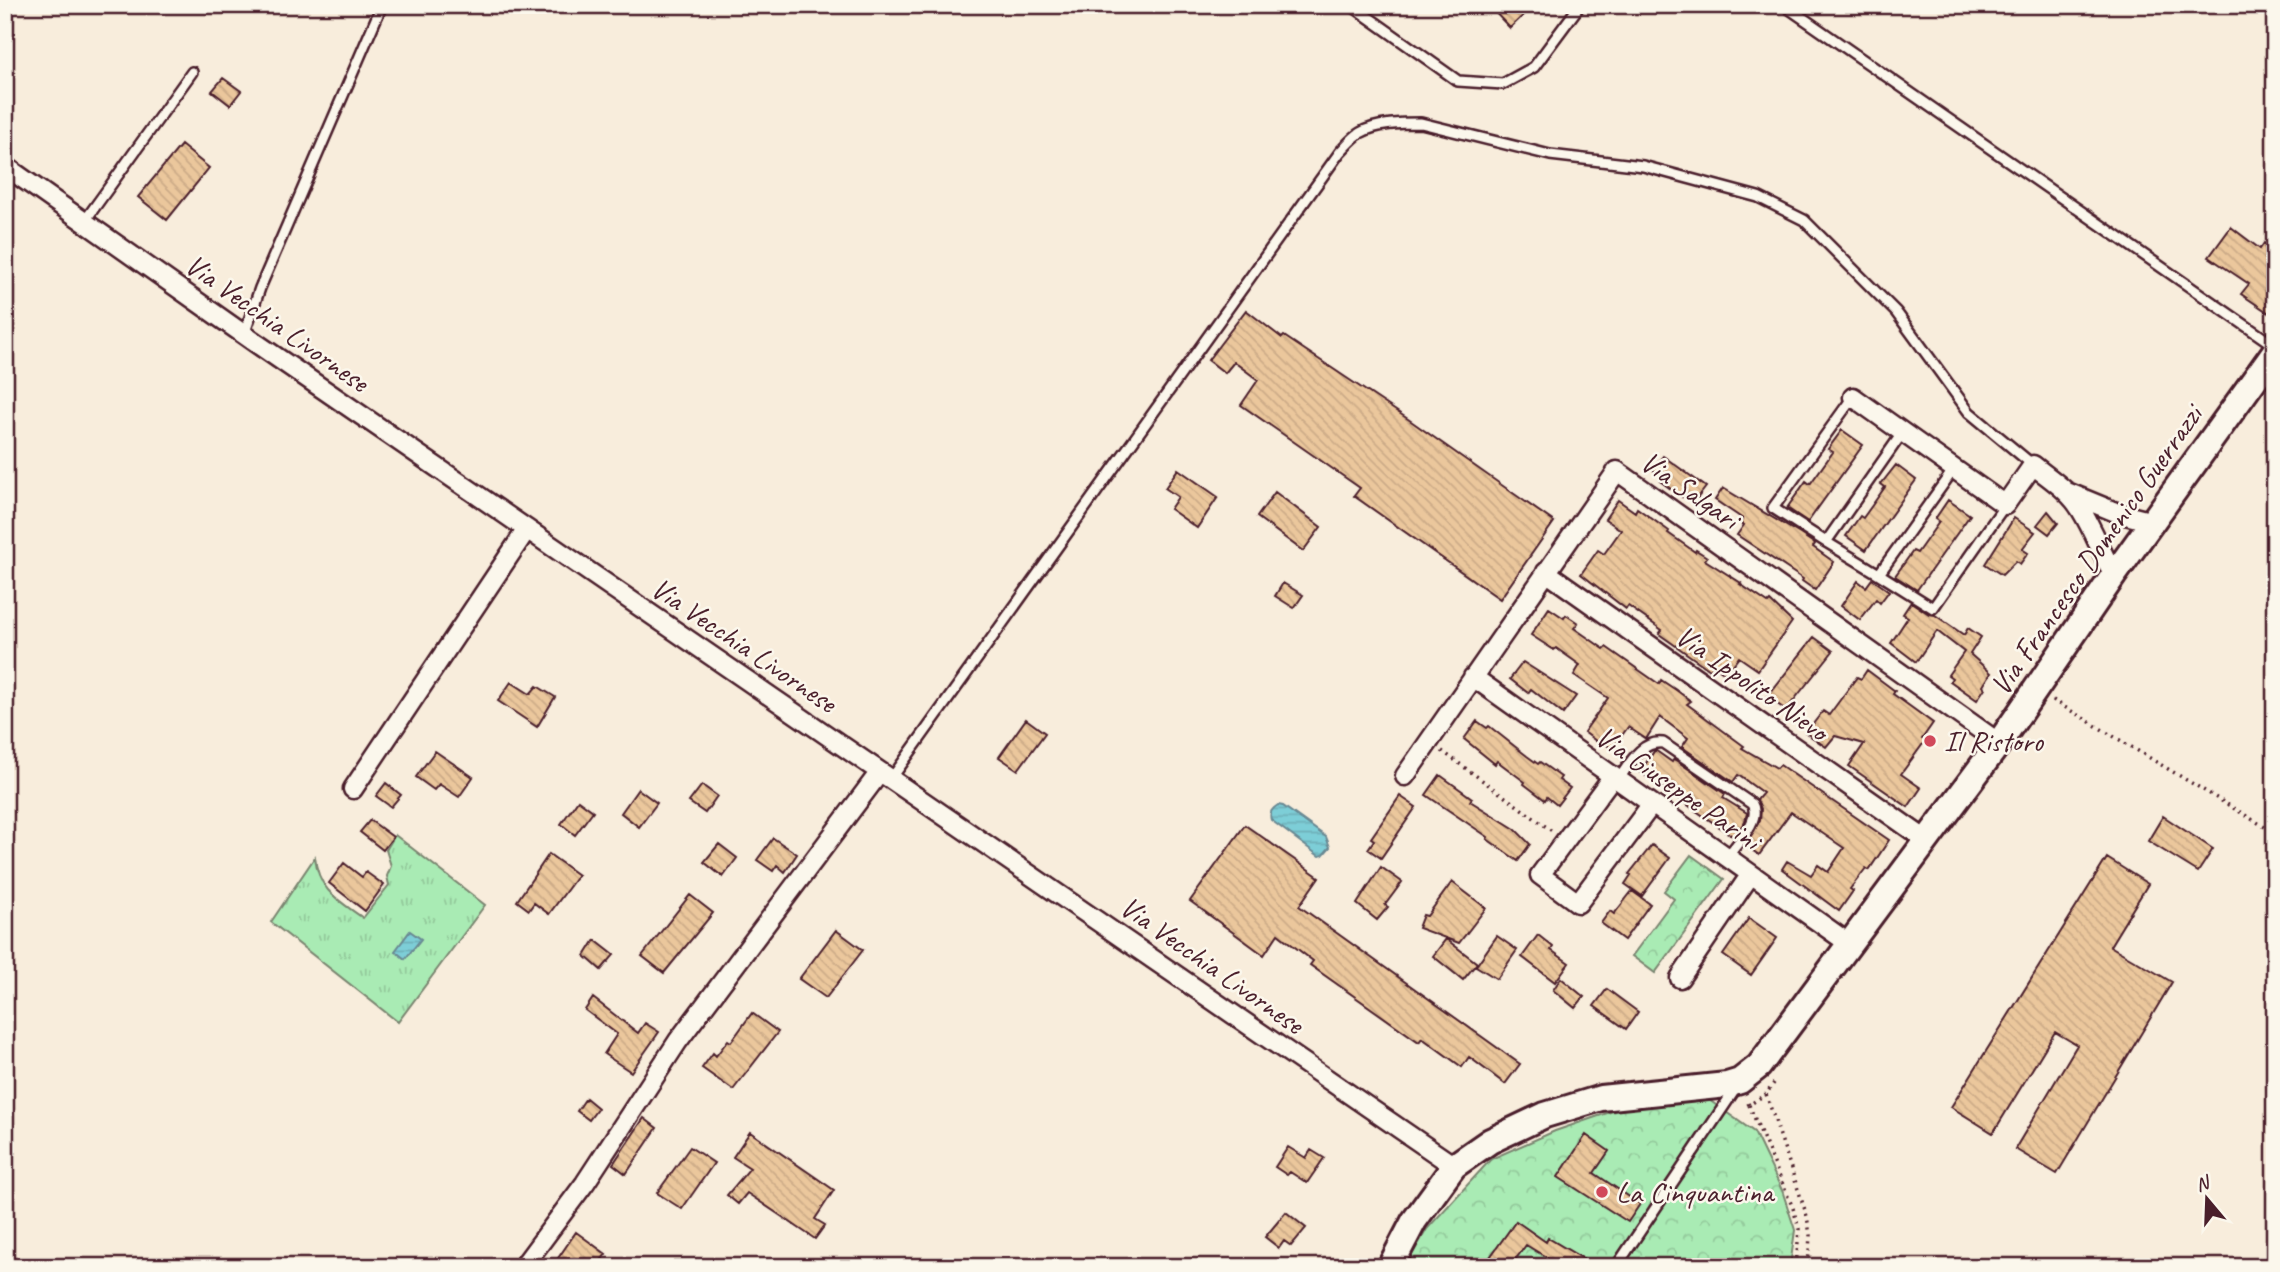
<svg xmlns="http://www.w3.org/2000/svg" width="2280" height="1272" font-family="Caveat,sans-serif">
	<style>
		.grass { fill: url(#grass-tufts); stroke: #7a8570; stroke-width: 2 }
		.forest { fill: url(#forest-crowns); stroke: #7a8570; stroke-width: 2 }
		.water { fill: url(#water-rules); stroke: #698892; stroke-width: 2 }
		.building { fill: url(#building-back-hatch); stroke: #4a1f2b; stroke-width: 2 }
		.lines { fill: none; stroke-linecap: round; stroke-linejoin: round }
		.lane-casing { stroke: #4a1f2b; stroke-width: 14 }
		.street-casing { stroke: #4a1f2b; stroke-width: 23 }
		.secondary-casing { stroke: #4a1f2b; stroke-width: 30 }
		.path { stroke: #4a1f2b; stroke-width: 3.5; stroke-dasharray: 2 5; stroke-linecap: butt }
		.lane { stroke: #fbf7ec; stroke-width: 9 }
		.street { stroke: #fbf7ec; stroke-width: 18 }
		.secondary { stroke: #fbf7ec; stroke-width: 24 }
		.rail-casing { stroke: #4a1f2b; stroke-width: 8 }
		.rail { stroke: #fbf7ec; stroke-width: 5; stroke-dasharray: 16; stroke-linecap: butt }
		.poi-dot { fill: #d1495b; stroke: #fbf7ec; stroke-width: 2.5 }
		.labels { text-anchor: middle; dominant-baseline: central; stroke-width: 5; stroke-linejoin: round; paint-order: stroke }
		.street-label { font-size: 30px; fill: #4a1f2b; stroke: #fbf7ec }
		.poi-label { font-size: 30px; fill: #4a1f2b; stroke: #fbf7ec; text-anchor: start }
	</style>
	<defs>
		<pattern id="grass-tufts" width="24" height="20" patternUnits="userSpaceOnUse" patternTransform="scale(1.75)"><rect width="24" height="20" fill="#a9ebb4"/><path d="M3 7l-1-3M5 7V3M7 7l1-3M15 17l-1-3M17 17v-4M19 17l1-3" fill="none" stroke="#93c99b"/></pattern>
		<pattern id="forest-crowns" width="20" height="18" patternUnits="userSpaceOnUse" patternTransform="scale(1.75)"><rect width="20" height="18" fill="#a9ebb4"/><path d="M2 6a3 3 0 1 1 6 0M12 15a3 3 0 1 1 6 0" fill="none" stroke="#93c99b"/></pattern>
		<pattern id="water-rules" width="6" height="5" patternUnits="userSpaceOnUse" patternTransform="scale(1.75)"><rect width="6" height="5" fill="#7dced7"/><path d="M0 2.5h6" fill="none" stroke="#6eb0b9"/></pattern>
		<pattern id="building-back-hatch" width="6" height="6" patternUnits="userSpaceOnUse" patternTransform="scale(1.75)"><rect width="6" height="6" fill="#ebc79c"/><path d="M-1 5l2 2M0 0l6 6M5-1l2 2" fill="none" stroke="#cbaa87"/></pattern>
	</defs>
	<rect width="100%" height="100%" fill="#f8eddc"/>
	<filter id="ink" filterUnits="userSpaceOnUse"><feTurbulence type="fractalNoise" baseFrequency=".0143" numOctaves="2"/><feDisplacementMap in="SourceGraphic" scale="14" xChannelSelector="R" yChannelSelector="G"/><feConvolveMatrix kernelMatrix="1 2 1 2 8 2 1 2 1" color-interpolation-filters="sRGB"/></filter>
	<g filter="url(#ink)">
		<path class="grass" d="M395,835L485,905L398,1022L271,922L315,857C318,890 338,900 363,918L389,885L387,876L391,866L386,850Z"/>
		<path class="forest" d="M1691,855L1724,879L1655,973L1632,956L1674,899L1664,891Z
			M1709,1100L1754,1132L1782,1190L1795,1230L1790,1267H1405L1427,1229L1491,1159L1555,1131L1616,1110Z"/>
		<path class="water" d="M1278,805L1283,806L1326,837L1330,847L1323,855L1319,856L1271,820C1269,812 1272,809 1278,805Z
			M410,931L421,939L405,959L395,951Z"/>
		<path class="building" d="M1488,5H1534L1510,28Z
			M223,78L241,91L230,105L212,91Z
			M181,145L209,168L167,220L138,197Z
			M2231,227L2260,249L2264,243L2275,252V304L2269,313L2241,294L2249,284L2209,257Z
			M1246,310L1282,338L1284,336L1408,419L1554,522L1500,599L1354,496L1360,488L1241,405L1258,380L1234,362L1225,373L1208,360Z
			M1842,430L1863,445L1808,522L1787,508L1806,481L1810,484L1833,452L1828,449Z
			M1663,456L1706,487L1696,500L1685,493L1682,497L1660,481L1663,477L1652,469Z
			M1896,465L1916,480L1866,550L1846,536L1860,516L1863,518L1885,487L1881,484Z
			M1178,469L1218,497L1197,528L1170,509L1178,497L1165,488Z
			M1723,488L1800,534L1815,544L1813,547L1834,562L1815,590L1802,581L1803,579L1737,535L1744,525L1740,523L1743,519L1715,500Z
			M1275,492L1321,527L1303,551L1257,517Z
			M1618,500L1635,512L1637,508L1669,531L1668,533L1695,552L1696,550L1707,557L1705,560L1741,583L1740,584L1768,603L1770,601L1792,622L1758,670L1739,657L1726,674L1714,665L1710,670L1659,634L1662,630L1628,606L1626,609L1581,574L1598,550L1604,554L1621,530L1605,519Z
			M1948,500L1970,515L1917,590L1895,576L1913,551L1917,553L1939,522L1935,519Z
			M2048,511L2058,523L2049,534L2037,525Z
			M2014,518L2035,532L2022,549L2028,553L2020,564L2016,561L2002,575L1985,564Z
			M1872,579L1889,591L1880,603L1876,599L1860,620L1841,606L1858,581L1866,587Z
			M1283,583L1303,595L1294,608L1275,596Z
			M1911,602L1929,614L1935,615L1964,635L1968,628L1981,637L1970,654L1991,673L1983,686L1985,688L1977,700L1950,681L1952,678L1948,675L1964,652L1937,631L1916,662L1891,643L1908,617L1903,614Z
			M1549,608L1564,618L1566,615L1578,623L1574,628L1604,649L1606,647L1659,684L1661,680L1676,690L1691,701L1687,704L1744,746L1742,748L1777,768L1780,765L1889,840L1869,870L1866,868L1850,889L1853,891L1839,911L1782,869L1787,861L1811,875L1818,865L1828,872L1844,848L1791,812L1759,855L1745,845L1760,820L1761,809L1757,800L1763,793L1738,775L1733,782L1682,747L1688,738L1660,717L1646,739L1628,727L1612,749L1602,741L1600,744L1584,732L1608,698L1574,675L1580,665L1556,648L1554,650L1531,635Z
			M1814,637L1833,651L1786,710L1767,697Z
			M1523,662L1576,696L1563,714L1531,689L1528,693L1510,679Z
			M1867,670L1895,691L1893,694L1933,723L1922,739L1925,741L1901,774L1921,788L1908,807L1849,766L1864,744L1835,736L1826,747L1806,733L1823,711L1829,715L1857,677L1861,679Z
			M511,682L530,694L537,686L555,697L537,727L498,701Z
			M1026,719L1045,733L1018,770L999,757Z
			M1477,721L1487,728L1489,726L1527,756L1538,764L1540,762L1561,777L1559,780L1570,788L1557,805L1547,797L1545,800L1524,784L1525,782L1497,761L1495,764L1464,739Z
			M1655,750L1672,762L1674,759L1725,794L1723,798L1747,813L1745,821L1734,837L1640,772Z
			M435,751L473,777L459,797L439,784L434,790L416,777Z
			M1440,775L1472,798L1470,801L1515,829L1530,844L1518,861L1487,839L1488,837L1426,795Z
			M386,783L401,795L391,807L376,796Z
			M702,785L717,796L705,813L689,802Z
			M638,789L657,803L639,827L621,813Z
			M1400,796L1416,807L1381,858L1368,849L1374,840L1371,838Z
			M578,800L593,811L575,835L561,824Z
			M2163,816L2213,849L2198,872L2148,841Z
			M370,820L393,837L383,850L360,832Z
			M1245,825L1319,877L1299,906L1520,1064L1505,1084L1469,1057L1462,1067L1422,1038L1419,1042L1310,965L1313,961L1278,934L1264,955L1190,901Z
			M773,838L797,854L785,872L777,865L773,871L757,860Z
			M719,844L737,858L723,877L704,862Z
			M1652,845L1670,858L1642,896L1625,884L1631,875L1629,874Z
			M549,854L578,875L549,914L534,903L529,910L517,901Z
			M2107,858L2148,884L2110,946L2172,982L2057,1174L2015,1149L2077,1045L2055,1032L1993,1133L1951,1107Z
			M344,863L362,877L366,872L384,885L365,911L329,883Z
			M1381,867L1402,882L1385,905L1388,907L1377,920L1357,904Z
			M1452,882L1486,908L1459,943L1418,928L1423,915L1427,916Z
			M1632,891L1650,904L1624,940L1601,923L1610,911L1614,914Z
			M690,895L713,913L664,973L642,956Z
			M1749,918L1777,938L1751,975L1723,955Z
			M836,930L863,950L826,998L799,979Z
			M1538,935L1553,947L1551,950L1569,963L1555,982L1522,957Z
			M1497,936L1517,950L1497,979L1476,966Z
			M1446,939L1477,963L1463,980L1433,956Z
			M595,940L614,955L601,970L585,956Z
			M1561,978L1584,997L1575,1008L1553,990Z
			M1607,989L1638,1012L1626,1029L1594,1006Z
			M593,998L638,1033L645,1023L659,1032L631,1072L604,1054L617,1034L585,1010Z
			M752,1013L778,1032L733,1090L702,1068L713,1053L716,1056L728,1040L731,1042Z
			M586,1098L598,1108L589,1120L577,1111Z
			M644,1118L657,1128L626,1174L613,1164Z
			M750,1132L834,1190L815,1219L825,1225L815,1239L747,1193L738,1204L727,1195L750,1168L733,1157Z
			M1586,1135L1609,1151L1594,1173L1640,1204L1628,1222L1558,1177Z
			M690,1147L714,1163L682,1209L657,1193Z
			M1288,1147L1306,1158L1311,1150L1324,1158L1307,1183L1290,1172L1287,1175L1275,1167Z
			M1286,1212L1306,1228L1291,1246L1284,1241L1279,1248L1265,1237Z
			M1516,1221L1546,1242L1548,1238L1597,1267H1552L1554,1262L1526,1245L1510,1267H1483Z
			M576,1232L606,1254L596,1267H552Z"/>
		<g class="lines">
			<g class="lane-casing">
				<path id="lane" d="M1351,5L1458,81L1503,84L1534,67L1580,5
					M1784,5L2275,346
					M84,222L192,72
					M244,335L260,288L382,5
					M1853,397L1773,508L1826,542L1903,432
					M1826,542L1879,574L1954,469
					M1879,574L1933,608L2005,505
					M891,779L1340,152C1346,146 1353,137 1360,133C1377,123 1402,123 1421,123L1550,155L1643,166L1758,197L1804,220L1896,312L1969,412L2033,465
					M1618,780C1629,765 1641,740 1663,743L1752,804C1762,820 1736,844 1727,857
					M1616,1267L1736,1088"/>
			</g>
			<g class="street-casing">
				<path id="street" d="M5,166L256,343L1454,1166
					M1853,397L2005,505L2033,465C2050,479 2070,491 2081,510C2094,531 2102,554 2114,575
					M2067,492L2118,513L2153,522
					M1546,572L1926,840
					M1473,677L1851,945
					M1405,776L1617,471L1999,743
					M1613,776L1540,875L1578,903L1652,804
					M353,789L527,529
					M1680,978L1751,874
					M524,1265L585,1183L678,1041L880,772"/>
			</g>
			<g class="secondary-casing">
				<path id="secondary" d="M1390,1267L1414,1221L1454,1166L1490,1141L1545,1115L1601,1098L1727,1085L1740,1081L1759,1066L1999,743L2114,575L2275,351"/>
			</g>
			<path class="path" d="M2053,700L2275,833
				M1442,751L1552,831
				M1774,1083L1766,1094L1807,1216L1810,1235L1808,1267
				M1748,1103L1749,1105L1766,1094
				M1749,1105L1793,1208L1799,1229L1796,1267"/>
			<use href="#lane" class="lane"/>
			<use href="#street" class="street"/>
			<use href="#secondary" class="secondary"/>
			<g class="rail-casing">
				<path id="rail" d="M2270,5L2275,8"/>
			</g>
			<use href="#rail" class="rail"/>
		</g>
	</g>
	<g class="poi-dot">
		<circle cx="1930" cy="741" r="7"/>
		<circle cx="1602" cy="1192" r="7"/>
	</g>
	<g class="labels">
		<g class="street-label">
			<text transform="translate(277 323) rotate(35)">Via Vecchia Livornese</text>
			<text transform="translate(1690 490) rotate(35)">Via Salgari</text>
			<text transform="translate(2096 550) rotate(-55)">Via Francesco Domenico Guerrazzi</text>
			<text transform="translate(744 645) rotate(34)">Via Vecchia Livornese</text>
			<text transform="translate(1752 683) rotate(35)">Via Ippolito Nievo</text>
			<text transform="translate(1678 788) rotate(35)">Via Giuseppe Parini</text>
			<text transform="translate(1212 965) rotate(35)">Via Vecchia Livornese</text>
		</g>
		<g class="poi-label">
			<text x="1944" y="741">Il Ristoro</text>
			<text x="1616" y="1192">La Cinquantina</text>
		</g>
	</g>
	<rect width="2280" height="1272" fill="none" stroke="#fbf7ec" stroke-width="28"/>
	<rect x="14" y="14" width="2252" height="1244" fill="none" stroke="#4a1f2b" stroke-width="2.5" filter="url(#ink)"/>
	<g transform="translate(2207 1199) rotate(341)" stroke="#fbf7ec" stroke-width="5" paint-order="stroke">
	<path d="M0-5L12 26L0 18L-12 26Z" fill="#4a1f2b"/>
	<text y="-10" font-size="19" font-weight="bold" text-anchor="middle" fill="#4a1f2b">N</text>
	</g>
</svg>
